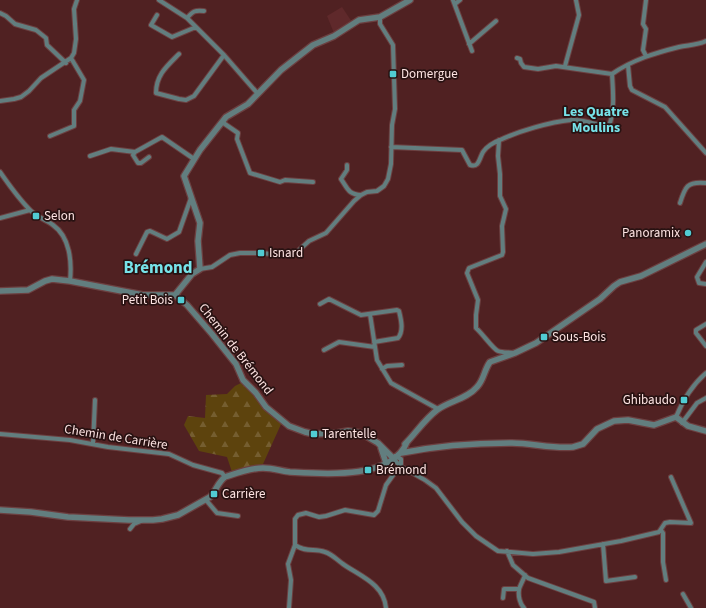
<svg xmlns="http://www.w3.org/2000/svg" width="706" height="608" font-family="'Source Sans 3',sans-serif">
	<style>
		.built { fill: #5f292b }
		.forest { fill: url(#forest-firs) }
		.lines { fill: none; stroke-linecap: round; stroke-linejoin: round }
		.minor-casing { stroke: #6c4041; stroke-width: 6 }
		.tertiary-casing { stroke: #6c4041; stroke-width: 8 }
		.minor { stroke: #627e7f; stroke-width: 4 }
		.tertiary { stroke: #627e7f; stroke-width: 5.5 }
		.poi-dot { fill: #51ccd3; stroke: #281212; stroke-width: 1.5 }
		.labels { text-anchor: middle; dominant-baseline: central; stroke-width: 3.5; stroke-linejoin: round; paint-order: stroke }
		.poi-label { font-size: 13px; fill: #fee4e3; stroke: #281212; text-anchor: start }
		.street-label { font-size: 13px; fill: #fee4e3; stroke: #281212 }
		.neighbourhood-label { font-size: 14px; font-weight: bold; fill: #77e3e9; stroke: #281212 }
		.district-label { font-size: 17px; font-weight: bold; fill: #77e3e9; stroke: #281212 }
	</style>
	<defs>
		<pattern id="forest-firs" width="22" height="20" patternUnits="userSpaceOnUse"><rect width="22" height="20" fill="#5d430d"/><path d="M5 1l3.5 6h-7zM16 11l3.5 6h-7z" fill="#755e30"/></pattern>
	</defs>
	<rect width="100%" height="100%" fill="#502122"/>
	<path class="built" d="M342,7L352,22L334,33L327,16Z"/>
	<path class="forest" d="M243,382L282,422L263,464L232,472L227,457L199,451L184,425L188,416L205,418L206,395L227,394L235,386Z"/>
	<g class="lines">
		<g class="minor-casing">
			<path id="minor" d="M159,0L187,18L224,55L258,94
				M453,0L472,51
				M646,0L643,24L646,29L643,50L646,56
				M455,4L460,0
				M0,13L6,16L15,24L36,30L46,38L47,45L66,63
				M157,15L151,25L172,37L196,27
				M187,18C193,11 195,10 204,11
				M469,44L496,21
				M179,54C167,66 156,75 156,93L179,99L186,100L194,96L224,55
				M517,58L520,59L521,63L524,67L538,69L556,66L612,74
				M628,65L630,86L632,90L665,107L706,153
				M565,66L579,15L576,0
				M612,74C632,60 655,53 679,47C688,45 698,45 706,41
				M0,101L14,99L21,97L29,91L41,78L71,58L74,53L76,39L74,9L77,0
				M222,122L238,133L237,139L250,173L280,182L285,180L313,182
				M50,136L74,126V110L80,101L84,80L71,58
				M499,140L498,156L500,174V196L506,209L502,226L503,252L502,255L469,268L467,273L478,300L476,315V328C482,333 493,349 498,351C503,353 509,352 514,353
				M391,147L462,150L470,165C479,168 479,159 483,152C486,147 494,142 500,140C519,131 550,122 571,120C583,119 595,124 606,127L609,126C615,110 613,91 612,74
				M90,156L111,149L135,152
				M149,157L141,163H138L133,155L135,152L162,137L194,159
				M347,165V170L341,179C348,189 348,194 361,195
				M0,172C9,185 19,199 30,210C37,217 46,220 53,225C70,237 72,262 70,281
				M680,203C685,187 687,181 706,183
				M0,218L30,210
				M136,254L147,232L150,231L167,239L179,232L191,198
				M706,262L697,277L699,283L706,284
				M200,269L212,267L230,255L240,253H261L281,255L291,254L298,251L309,241L326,233L354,201L361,195L367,192L377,191L384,186L388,179L391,164L392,125L395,109L393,45L380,24V17
				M320,304L329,299L361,315L397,310L399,311C401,319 404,331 398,338L374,342
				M370,314L377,360L391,383L438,409
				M706,324L696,330V333L706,346
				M324,350L339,342L375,347
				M382,369L387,366L402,365
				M676,417C683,400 692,385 706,373
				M682,423L697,403L706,398
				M0,434L70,440L108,447L169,454L193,465L222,473L225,477
				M93,444L95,400
				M393,458L400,466L425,480L436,488L462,522L476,536L498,551L533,554L559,552L621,541L659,532L665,523L670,522L691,523L671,477
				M206,500L217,513L238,516
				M130,529L134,524L141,521
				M661,530L663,533V562L666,580
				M603,544L606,581L635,577
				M295,545C307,553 314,548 325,552C332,554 337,560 343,564C360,576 384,584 386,608
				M507,551L513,565L528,578L594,602L595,608
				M683,594L691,608
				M503,598L504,589H519
				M289,608L291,580L288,564L295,545V519L298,515L306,513L319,517L326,516L345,510L374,515L378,511L386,485L401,464V459L395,456
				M524,608C520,604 518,596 519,590C519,587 524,579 525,575"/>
		</g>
		<g class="tertiary-casing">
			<path id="tertiary" d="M0,291L28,290L45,281L52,279L70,281L143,295H175L187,305L212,334L236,364L243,380L256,393L266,407L289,426L305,432L314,434L337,433L348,431L361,433L378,443L393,458
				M175,295L192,274L200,269L198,241L200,223L184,176L200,150L226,117L248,104L281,70L313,45L334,36L359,20L380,17L410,0
				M405,444C416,433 424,420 437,410C449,401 467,399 477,387C484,380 484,370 490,362L515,353L536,343L600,299L614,286L620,282L641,276L706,244
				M381,448L386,463
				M401,453C436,446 476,443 512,443C532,443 553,449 573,447L583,444L597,429L614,421L628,420L654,425L676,417L688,426L706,431
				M0,510L31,512L68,517L129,520H153L162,519L178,515L210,497C216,491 218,482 225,477C237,473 250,468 263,468C273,468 281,471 290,472C324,474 392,480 407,442"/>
		</g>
		<use href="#minor" class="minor"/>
		<use href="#tertiary" class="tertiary"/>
	</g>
	<g class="poi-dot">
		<rect x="389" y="70" width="8" height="8" rx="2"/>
		<rect x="32" y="212" width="8" height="8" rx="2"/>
		<circle cx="688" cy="233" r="4"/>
		<rect x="257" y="249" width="8" height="8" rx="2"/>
		<rect x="177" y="296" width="8" height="8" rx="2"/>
		<rect x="540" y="333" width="8" height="8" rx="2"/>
		<rect x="680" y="396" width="8" height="8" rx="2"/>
		<rect x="310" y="430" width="8" height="8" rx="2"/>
		<rect x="364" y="466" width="8" height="8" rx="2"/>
		<rect x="210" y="490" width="8" height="8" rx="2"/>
	</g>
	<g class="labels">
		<g class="poi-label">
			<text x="401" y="74">Domergue</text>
			<text x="44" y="216">Selon</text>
			<text x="680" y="233" text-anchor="end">Panoramix</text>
			<text x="269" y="253">Isnard</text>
			<text x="173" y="300" text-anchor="end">Petit Bois</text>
			<text x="552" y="337">Sous-Bois</text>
			<text x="676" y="400" text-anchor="end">Ghibaudo</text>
			<text x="322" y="434">Tarentelle</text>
			<text x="376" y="470">Brémond</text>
			<text x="222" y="494">Carrière</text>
		</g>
		<g class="street-label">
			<text transform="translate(236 349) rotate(52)">Chemin de Brémond</text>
			<text transform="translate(116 437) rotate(9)">Chemin de Carrière</text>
		</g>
		<g class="neighbourhood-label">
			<text x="596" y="112">Les Quatre<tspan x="596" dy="16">Moulins</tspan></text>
		</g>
		<g class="district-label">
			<text x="158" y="268">Brémond</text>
		</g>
	</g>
</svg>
